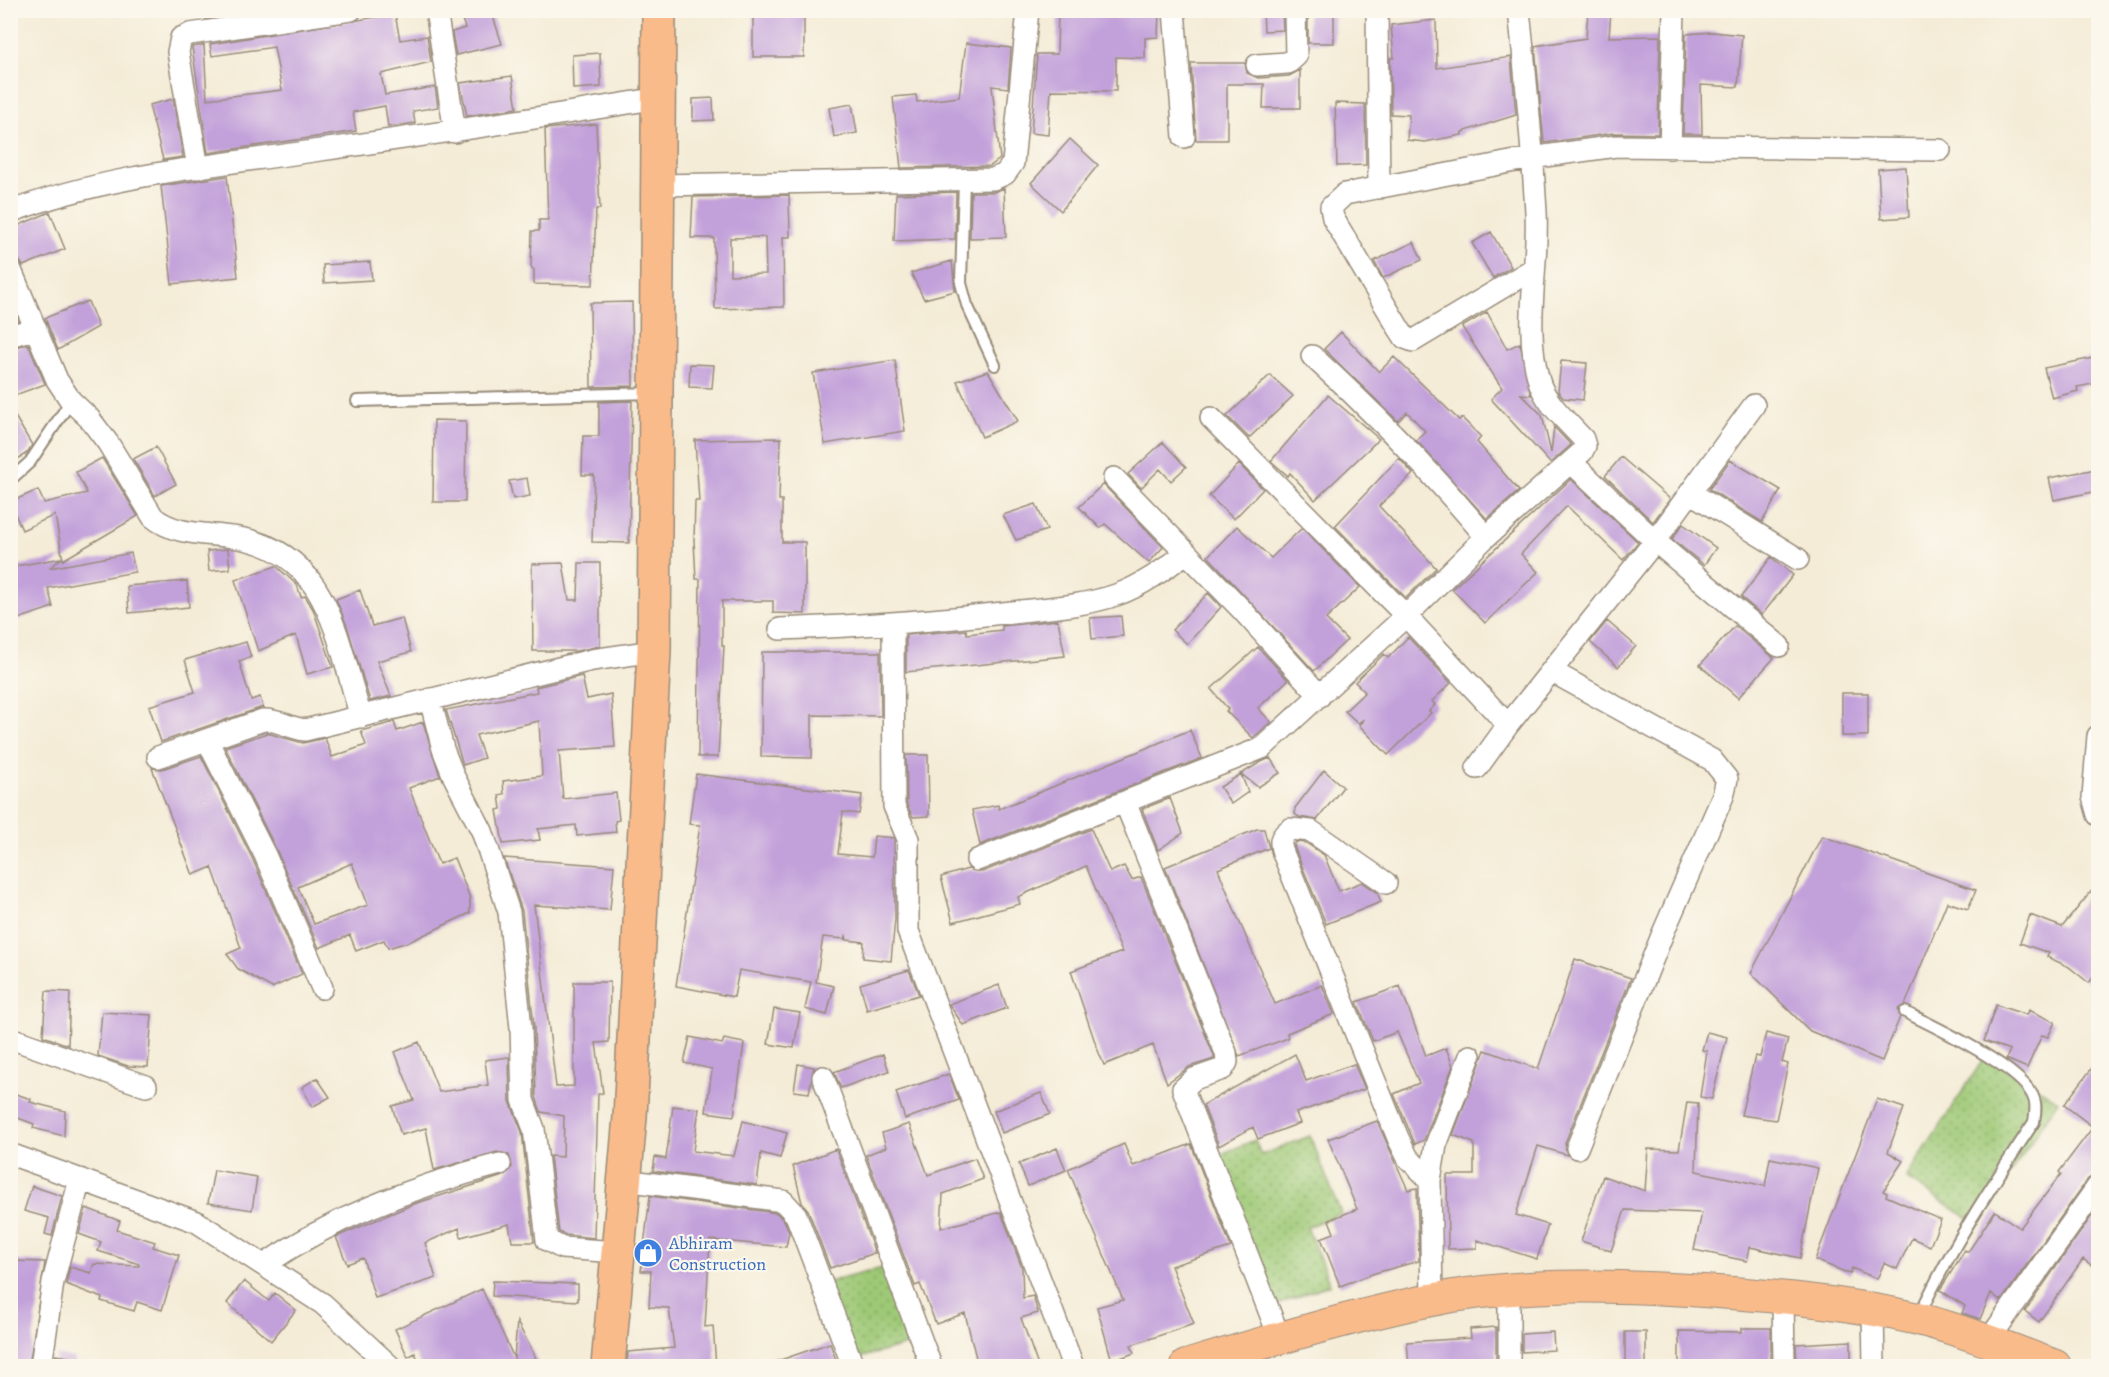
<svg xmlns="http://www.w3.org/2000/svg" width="2109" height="1377" font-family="Alegreya,serif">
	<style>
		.park { fill: url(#park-dots); stroke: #6c7a4a; stroke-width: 1.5 }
		.building { fill: #c2a0da; fill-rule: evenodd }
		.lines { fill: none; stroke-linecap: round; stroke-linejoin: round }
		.lane-casing { stroke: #988b7a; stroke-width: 14 }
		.street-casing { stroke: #988b7a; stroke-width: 24 }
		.primary-casing { stroke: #988b7a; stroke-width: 34 }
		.highway-casing { stroke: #988b7a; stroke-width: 36 }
		.lane { stroke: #fff; stroke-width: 10 }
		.street { stroke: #fff; stroke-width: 21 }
		.primary { stroke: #fabb8b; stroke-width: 32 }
		.highway { stroke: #fabb8b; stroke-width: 33 }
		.labels { text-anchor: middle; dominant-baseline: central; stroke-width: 4.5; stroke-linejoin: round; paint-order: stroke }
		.shop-label { font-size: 18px; fill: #366cbe; stroke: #fbf7ec; text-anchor: start }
	</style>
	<defs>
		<pattern id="park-dots" width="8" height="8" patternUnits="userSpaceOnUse" patternTransform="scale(1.5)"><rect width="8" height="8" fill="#9ec976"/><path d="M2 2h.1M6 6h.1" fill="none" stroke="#82a360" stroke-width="1.8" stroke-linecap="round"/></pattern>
	</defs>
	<rect width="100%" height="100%" fill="#fbf7ec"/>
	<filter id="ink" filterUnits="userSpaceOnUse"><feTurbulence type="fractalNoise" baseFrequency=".0167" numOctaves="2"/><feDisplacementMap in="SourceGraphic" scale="12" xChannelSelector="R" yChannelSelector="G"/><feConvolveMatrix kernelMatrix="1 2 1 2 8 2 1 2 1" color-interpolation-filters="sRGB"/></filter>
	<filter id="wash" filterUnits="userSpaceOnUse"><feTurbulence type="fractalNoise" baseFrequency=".008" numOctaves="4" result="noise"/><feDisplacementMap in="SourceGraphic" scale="24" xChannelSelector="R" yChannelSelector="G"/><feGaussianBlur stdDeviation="1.35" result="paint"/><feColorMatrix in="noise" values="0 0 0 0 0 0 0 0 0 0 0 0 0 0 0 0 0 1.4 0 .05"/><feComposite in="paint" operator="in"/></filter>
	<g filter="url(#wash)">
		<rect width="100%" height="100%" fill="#f4ecd7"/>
		<path class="park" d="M1986,1055L2058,1101L1977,1224L1906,1178Z
			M1310,1136L1341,1213L1307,1227L1330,1284L1275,1306L1216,1156L1255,1140L1261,1155Z
			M887,1267L911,1344L848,1361L820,1284Z"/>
		<g id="blocks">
			<path class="building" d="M205,10H261L206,19Z
				M459,10H491L502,44L456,55L452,32L465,28Z
				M753,10H804V57H753Z
				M1058,10H1159L1158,37L1145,38V58L1116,57V91L1051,90L1048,135L1031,133L1037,54H1057Z
				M1263,10H1282L1283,30L1264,31Z
				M1308,10H1334V43H1308Z
				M1588,10H1611L1609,37L1660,36L1658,134L1614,133L1544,143L1535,46L1586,38Z
				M395,14L400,40L427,36L431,62L381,74L385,95L435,87L438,107L413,111L415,123L388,127L385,106L353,112L356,131L208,153L192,47L204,45L207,99L282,90L274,47L212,56L210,44Z
				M1436,20L1437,68L1511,57L1516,115L1462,132V135L1425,142L1407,140L1409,115L1391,114L1390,58H1394L1391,25Z
				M1713,32L1742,35L1738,87L1701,85L1702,134H1683L1686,34Z
				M966,43L1011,48L1008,88L992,86L1000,159L990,166L901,168L893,97L916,95L917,102L959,97Z
				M600,53L601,87L573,89L572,55Z
				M1191,63H1245L1247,73L1258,78L1289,76L1300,70V108H1263L1264,84H1227V140H1196Z
				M512,76L517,108L467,116L460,83Z
				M713,98L714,120L693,121V99Z
				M173,99L183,157L163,160L149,105Z
				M1335,103L1365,104L1366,165L1337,166Z
				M852,104L857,133L834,137L829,108Z
				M596,124L600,209H596L593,285L534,284V270L531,267L532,231H539V220H548L545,129Z
				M1070,139L1098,165L1061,211L1031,183Z
				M1906,167L1909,217L1881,219L1878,169Z
				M227,176L238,277L172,284L161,186Z
				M1004,188L1006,237L970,238L971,192H994Z
				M956,192L955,239L894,241L896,194Z
				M789,195L790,237H783L784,307L715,309L714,238H691L693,197ZM765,237L766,274L730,275V238Z
				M50,212L65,249L23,266L18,258L10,255V229Z
				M1491,232L1511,267L1493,278L1472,243Z
				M1414,242L1422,260L1383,278L1374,261Z
				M952,261L955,291L924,299L911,273Z
				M370,262L372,280L324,283L323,265Z
				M88,301L98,327L58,350L45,318Z
				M10,302L18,320L10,322Z
				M632,302L633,386L591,387L590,303Z
				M1487,312L1507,349L1520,343L1531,395L1521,394L1542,415L1551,453L1554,427L1571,445L1550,463L1491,399L1502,388L1462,327Z
				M1341,332L1379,372L1394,357L1459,420L1462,418L1481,437L1477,442L1519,491L1487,519L1416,440L1425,431L1407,412L1398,421L1324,349Z
				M28,344L45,384L10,397V348Z
				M2098,357V383L2077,387L2078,391L2052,398L2044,368Z
				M895,360L905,431L825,444L813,373Z
				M1561,361L1587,363L1583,400L1563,398L1558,391Z
				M690,364L714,365L712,388L689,387Z
				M988,371L1018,421L982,437L957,381Z
				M1270,375L1293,396L1249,438L1227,416Z
				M1328,395L1379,439L1315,500L1290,473L1288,476L1271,461Z
				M632,401L629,543L592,542L594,475H582L583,436H599V402Z
				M10,408L32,445L27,453L10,464Z
				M434,420L466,421L465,502H433Z
				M781,438L779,500H782V542H805V614L773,613V601H722V646H724L718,757H698L700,579H696L694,541L695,501H699L695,440Z
				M1163,442L1186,467L1171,481L1160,469L1141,488L1128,474Z
				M156,447L176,484L155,496L133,459Z
				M1621,457L1670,499L1653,522L1605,476Z
				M102,458L138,516L63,560L55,515L22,530L10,502L38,490L44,503L87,493L76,472Z
				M1399,458L1413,474L1379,506L1436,568L1406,598L1335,526Z
				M1730,460L1781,490L1762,522L1709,489Z
				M1239,464L1263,489L1234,519L1209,496Z
				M2096,469L2098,491L2054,500L2049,478Z
				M527,478L530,496L513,499L509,481Z
				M1571,479L1638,542L1623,560L1567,506L1521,554L1538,572L1485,623L1452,589Z
				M1103,484L1163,547L1149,563L1105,524L1100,528L1079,507Z
				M1036,504L1047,530L1016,540L1003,515Z
				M1683,524L1716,548L1704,565L1672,539Z
				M1237,526L1271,558L1302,528L1360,587L1326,619L1347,640L1314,671L1208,556Z
				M228,549L230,569L209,571L207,551Z
				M131,553L135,572L48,588L53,607L10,622V567L62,558L49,568Z
				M1771,557L1793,575L1762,615L1741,597Z
				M563,563L569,600H578L579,563H600V646L577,651H533L532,564Z
				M276,566L297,585L301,597L305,596L313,609L333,667L307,674L296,635L258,651L235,580Z
				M187,581L189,607L129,613L127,586Z
				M360,590L372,626L402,618L411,652L377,661L391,696L370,701L347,626L336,599Z
				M1208,593L1221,607L1187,644L1172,630Z
				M1121,616L1123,636L1092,639L1090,618Z
				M1058,620L1065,656L906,672V635L966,630L967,634L1002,630V626Z
				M1607,621L1636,646L1618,667L1590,642Z
				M1735,626L1774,658L1738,698L1700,665Z
				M1408,637L1451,683L1432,701L1435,705L1429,711L1431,713L1388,755L1359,725L1364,719L1358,723L1345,711L1365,692L1355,682L1384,654L1388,658Z
				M246,642L251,657L239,661L251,700L260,697L263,707L161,742L149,706L195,692L185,660Z
				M1258,647L1288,680L1258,708L1271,722L1253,738L1226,711L1228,709L1211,689Z
				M762,652H880L881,716L812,715V758L761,757Z
				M582,676L587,699L611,694L615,747L559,751L563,799L616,793L619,820L615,821L616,832L577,836L576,825L538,829L540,840L503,844L497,810L501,809L499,795L504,794L503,781L542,776L539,721L476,735L484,758L463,765L446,710L537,692L536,687Z
				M1842,693H1868V736H1842Z
				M394,722L397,731L423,722L440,776L409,788L439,864L454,858L470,898V913L411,941L388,948L384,940L356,951L350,935L319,948L276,849L225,747L267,733L303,743L325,738L332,757L366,745L361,731ZM352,863L368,905L314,924L298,887Z
				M1190,730L1202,758L980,845L972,810L998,805L999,809Z
				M906,755H928L929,816L913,817L907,805Z
				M201,756L253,860L302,974L272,988L238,969L227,954L241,948L212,867L193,875L152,768L162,769Z
				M1270,758L1280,773L1258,787L1241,774L1248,792L1231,804L1220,787L1259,763Z
				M1324,770L1343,787L1317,820L1299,817L1295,814V808Z
				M696,774L862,795L859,814L843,812L838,854L872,857L874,836L894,838L895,919L891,961L863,958L864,942L847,940L846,936L845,939L823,937L816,982L834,986L827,1015L805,1009L811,982L739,970L734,997L676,986L700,825L689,824Z
				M1170,798L1183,833L1158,850L1142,809Z
				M1091,829L1110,872L1124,866L1132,880L1141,877L1214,1056V1059L1189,1067L1167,1083L1153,1045L1104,1065L1097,1048L1071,971L1122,952L1086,866L1018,897L1020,904L953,922L941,877L968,869L982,872Z
				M1257,829H1264L1269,848L1218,869L1237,916L1275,1004L1322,985L1334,1014L1287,1033L1288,1038L1239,1056L1165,867Z
				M1822,836L1976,890L1968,909L1947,902L1905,1005L1898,1009L1900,1017L1882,1061L1810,1031L1751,973Z
				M1296,842L1306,843L1324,855L1339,891L1362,882L1377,892L1381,902L1326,924L1295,849L1294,844Z
				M504,858L614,866L610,910L534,905L556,1087L574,1086V982H610L609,1042L596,1043L603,1093L598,1094L594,1238L566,1235L559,1232L550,1156L563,1157L564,1116L541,1112L536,1097L534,1027L522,911Z
				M2098,883V971L2089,983L2069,967L2047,957L2049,953L2020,943L2030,915L2062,927Z
				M1575,959L1631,978L1565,1143L1567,1155L1538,1146L1516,1215L1548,1225L1537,1259L1477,1240V1248L1448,1249L1447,1175H1474V1143L1453,1135L1485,1050L1538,1069Z
				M909,970L919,995L867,1010L860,984Z
				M999,985L1007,1008L963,1025L949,1004Z
				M1400,986L1426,1056L1446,1048L1453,1066L1424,1140L1415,1144L1394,1094L1419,1083L1397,1032L1373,1041L1357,1002Z
				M46,991L70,992L68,1045L43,1036Z
				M1996,1005L2027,1015L2029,1010L2055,1022L2048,1037L2042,1035L2027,1068L2006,1059L2010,1050L1984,1041Z
				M774,1009L800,1013L794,1048L768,1044Z
				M102,1012L152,1015L148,1067L128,1066L98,1056Z
				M1707,1032L1727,1037L1712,1099L1700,1097L1707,1051L1702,1050Z
				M1766,1033L1788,1039L1782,1062L1788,1064L1776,1120L1741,1115L1755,1056L1760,1057Z
				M690,1037L722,1044L724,1039L744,1043L734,1116L706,1112L712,1069L684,1063Z
				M419,1042L439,1092L488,1085L485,1060L509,1057L510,1101L522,1132L534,1242H512L509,1224L461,1237L459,1228L425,1243L436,1278L375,1298L363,1258L347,1264L336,1237L414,1204L503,1176L512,1167L509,1155L497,1152L434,1170L426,1128L401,1135L392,1106L414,1100L395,1052Z
				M883,1054L889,1071L841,1088L834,1072Z
				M1295,1054L1306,1081L1354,1064L1365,1089L1296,1113L1300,1123L1258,1139L1253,1127L1219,1146L1203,1105Z
				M2098,1060V1173L2088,1179L2001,1301L1991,1293L1980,1319L1962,1313L1965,1306L1940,1290L1943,1285L1965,1250L1968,1252L1995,1211L2020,1228L2061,1174L2059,1172L2093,1127L2064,1105Z
				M798,1064L814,1067L809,1093L794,1091Z
				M949,1074L959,1100L905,1119L896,1092Z
				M317,1078L330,1097L312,1107L302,1087Z
				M10,1092L31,1099L30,1102L65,1111L64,1136L33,1128L34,1124L10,1115Z
				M1041,1093L1050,1114L1002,1133L994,1111Z
				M1877,1099L1904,1108L1888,1152L1903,1161L1883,1191L1887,1193L1886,1196L1941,1220L1930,1246L1912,1238L1897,1269L1884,1263L1877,1279L1852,1268L1850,1274L1815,1260Z
				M1687,1102L1698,1103L1696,1171L1765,1186L1770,1158L1818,1168L1800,1258L1750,1247L1747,1261L1694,1250L1702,1213L1625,1210L1611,1251L1581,1241L1603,1176L1645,1191L1648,1149L1679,1150Z
				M673,1106L699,1109L693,1151L734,1156L743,1121L787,1133L780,1158L761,1153L757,1185L653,1171L655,1157L666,1159Z
				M1377,1121L1408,1190L1417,1188L1419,1261L1375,1273L1340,1286L1321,1238L1334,1233L1329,1220L1357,1209L1328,1139Z
				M909,1124L928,1175L975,1158L983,1179L943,1194L941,1228L1001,1212L1022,1268L1023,1298L1033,1296L1038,1313L1021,1318L1038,1366H978L965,1313L936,1324L920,1284L915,1286L866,1155L886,1147L882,1133Z
				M1124,1144L1133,1166L1191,1144L1231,1247L1171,1266L1194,1324L1131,1345L1134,1353L1112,1361L1097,1307L1123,1300L1068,1169Z
				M1057,1148L1066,1170L1028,1186L1019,1164Z
				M836,1149L875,1253L830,1268L808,1210L802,1203L793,1166Z
				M214,1170L257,1177L252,1210L208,1203Z
				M32,1186L62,1196L52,1236L45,1234L49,1218L24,1211Z
				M650,1196L777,1213L785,1222L789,1232L786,1247L710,1240L705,1327L713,1326L716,1366H627L628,1352L674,1348L669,1308L649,1307L651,1271H641Z
				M2098,1207V1270L2083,1259L2039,1322L2025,1311Z
				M86,1208L120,1221L117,1230L155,1242L153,1247L179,1255L162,1310L137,1302L134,1311L101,1301L102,1298L66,1284L70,1267L91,1273L94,1264L139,1266V1264L98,1251L101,1242L79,1234Z
				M14,1261L45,1262L29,1366H10Z
				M244,1281L269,1301L275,1293L296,1310L271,1341L227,1303Z
				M493,1281L578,1284V1301L492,1296Z
				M482,1289L514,1358L517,1322L540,1366H421L415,1353L408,1357L395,1329Z
				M1496,1327V1366H1473L1472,1363L1409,1366L1407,1342L1471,1338L1470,1329Z
				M1742,1328H1771V1366H1679V1331L1742,1332Z
				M1553,1332L1554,1350L1522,1352V1334Z
				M1625,1332H1646V1365H1625Z
				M1851,1341V1366H1797L1796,1344Z
				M830,1343L838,1366H770L769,1364Z
				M56,1355L74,1358V1366H54Z"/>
		</g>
	</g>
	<g filter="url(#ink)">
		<use href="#blocks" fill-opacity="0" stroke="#988b7a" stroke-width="1.5"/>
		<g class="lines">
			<g class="lane-casing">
				<path id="lane" d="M964,179L961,283L967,305L995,365
					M357,401L654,393
					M10,480L30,462L71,401
					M1905,1012C1934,1026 2025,1069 2034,1099C2037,1106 2035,1114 2034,1122C1992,1185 1951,1247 1919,1316"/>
			</g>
			<g class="street-casing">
				<path id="street" d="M436,10L455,132
					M1174,10L1184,137
					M1377,10L1379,188
					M1257,65L1288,63L1296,56L1295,10
					M1670,148L1674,10
					M198,168L178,52L181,38L190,34L351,10
					M658,185L993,179L1005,174L1013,163L1028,10
					M10,212C106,175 212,166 313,151C429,135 544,117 659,98
					M10,268L57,380L71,401L89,418L108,443L153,517C174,535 205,533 232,537C329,549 337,640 361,717
					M1533,269L1413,341L1405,338L1398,327L1333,218L1331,207L1345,194L1531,158L1616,146L1940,150
					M10,336L36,328
					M1312,356C1375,413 1432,472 1486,537
					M1211,418L1406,616L1508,725
					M1571,462L1655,541L1779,646
					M1114,478L1243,611L1320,696
					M1691,493L1798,559
					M893,624L894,806L908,839V931L1073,1366
					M780,629C858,626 935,621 1012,612C1046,608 1084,606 1116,595C1142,586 1165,569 1186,553
					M1551,671L1712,760L1727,779L1723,796L1663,933L1577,1148
					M430,699L443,749L454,777L482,831L509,912L521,1028L523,1100L534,1129L547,1240L562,1248L617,1252
					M2098,736L2093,797L2098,815
					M207,740L265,855L322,988
					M158,757L263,720C278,719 289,728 305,730L592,660L654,651
					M1477,768L1508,725L1655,541L1754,405
					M1125,802L1226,1053L1227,1062L1223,1069L1194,1079L1183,1089L1280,1339
					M977,860L1262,748L1406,616L1486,537L1582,452L1585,446L1583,439C1568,422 1545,403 1539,381C1523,327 1539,267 1536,212C1532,145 1526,77 1519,10
					M1386,883L1311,831L1290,829C1280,837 1279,841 1283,853L1398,1138L1408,1158L1430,1180
					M10,1038L146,1086
					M823,1077L931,1366
					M10,1154L197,1222L323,1304L390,1366
					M624,1180L783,1201L796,1215L853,1366
					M264,1265C334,1217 417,1185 500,1164
					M1783,1296L1784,1366
					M1432,1300L1430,1180L1436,1145L1470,1056
					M1873,1311L1874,1366
					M1988,1341L2098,1186
					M41,1366L53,1282L80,1179
					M1509,1366V1290"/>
			</g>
			<g class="primary-casing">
				<path id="primary" d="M1186,1366C1266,1342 1348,1317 1431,1300C1515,1283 1604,1285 1689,1290C1766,1295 1842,1301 1918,1319C1965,1331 2010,1349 2055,1366"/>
			</g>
			<g class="highway-casing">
				<path id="highway" d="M608,1366L630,1117L654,651L659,10"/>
			</g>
			<use href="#lane" class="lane"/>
			<use href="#street" class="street"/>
			<use href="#primary" class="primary"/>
			<use href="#highway" class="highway"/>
		</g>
	</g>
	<defs>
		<g id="shop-disc" transform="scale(1.5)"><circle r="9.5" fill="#3f7fe0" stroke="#fbf7ec"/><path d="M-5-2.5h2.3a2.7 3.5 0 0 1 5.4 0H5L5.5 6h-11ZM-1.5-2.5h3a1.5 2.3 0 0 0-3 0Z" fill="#fff"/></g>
	</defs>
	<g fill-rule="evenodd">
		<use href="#shop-disc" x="648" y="1253"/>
	</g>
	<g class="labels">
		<g class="shop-label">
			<text x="669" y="1243">Abhiram<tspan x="669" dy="21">Construction</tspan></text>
		</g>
	</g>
	<rect width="2109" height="1377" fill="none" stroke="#fbf7ec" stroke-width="36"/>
</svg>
